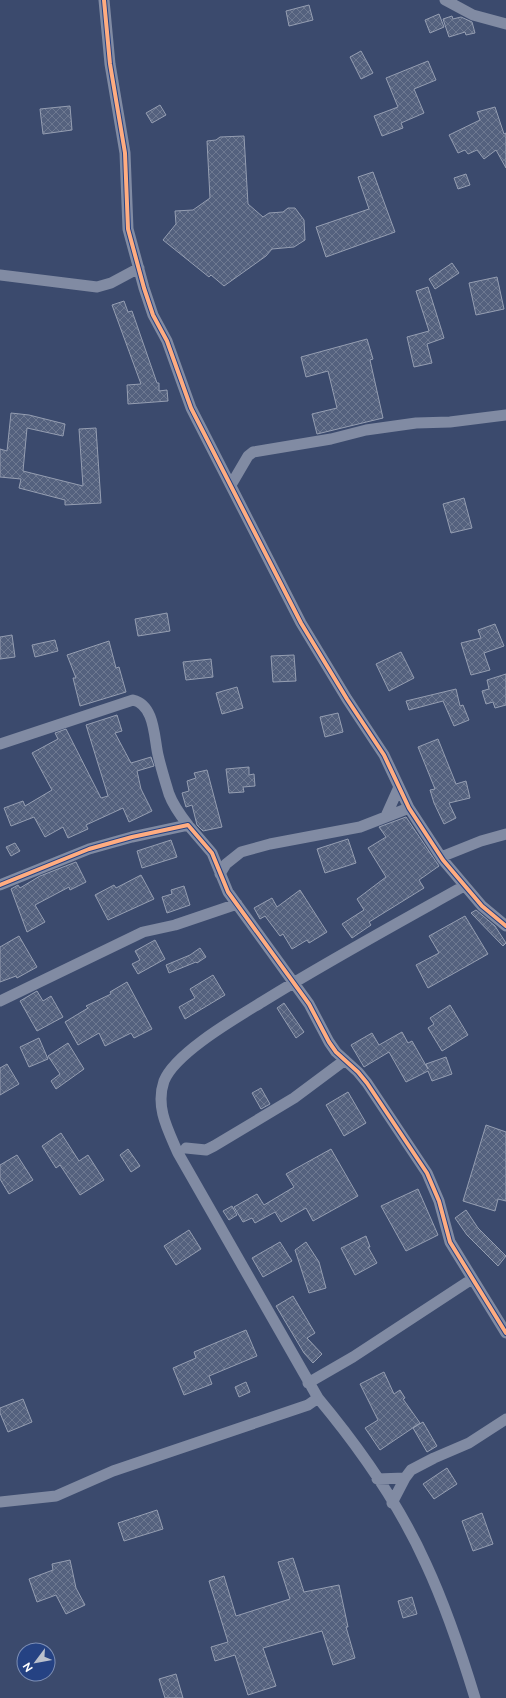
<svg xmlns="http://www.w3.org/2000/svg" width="506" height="1698" font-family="Raleway,sans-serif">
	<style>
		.building { fill: url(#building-cross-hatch); stroke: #959eb2 }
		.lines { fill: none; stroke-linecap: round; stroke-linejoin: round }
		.minor { stroke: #818ba3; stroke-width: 11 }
		.cycleway-casing { stroke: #254283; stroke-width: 6 }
		.cycleway { stroke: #ffac80; stroke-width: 4 }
	</style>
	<defs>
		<pattern id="building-cross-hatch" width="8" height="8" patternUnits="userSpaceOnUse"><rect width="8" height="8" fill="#54617e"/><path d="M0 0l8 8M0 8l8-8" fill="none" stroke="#6e7991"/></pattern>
	</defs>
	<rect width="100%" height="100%" fill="#3b4a6d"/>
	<path class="building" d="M309,5L313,20L289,26L286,11Z
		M439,14L444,27L430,33L425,20Z
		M452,16L453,19L461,17L472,22L475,33L466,35L465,32L449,37L443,19Z
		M361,51L373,73L361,79L350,57Z
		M428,61L436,80L414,89L424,113L401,123L403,128L382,136L374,116L398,107L386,78Z
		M160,105L166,115L152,123L146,113Z
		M70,106L72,130L43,134L40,109Z
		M495,107L504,134L506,133V168L496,150L484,159L477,150L468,154L465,150L458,153L449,135L480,120L477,112Z
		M244,136L248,204L263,217L269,213L283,212L288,208H295L304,220L305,240L294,247L272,249L266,256L224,286L211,275L209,277L163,240L176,224L175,211L193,210L210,198L207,141L216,140L220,137Z
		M373,172L395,232L326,257L316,227L369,209L358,177Z
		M466,174L470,185L458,189L454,178Z
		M452,263L459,273L435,289L429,279Z
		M497,277L504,309L476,315L469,283Z
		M428,287L444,338L427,344L432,363L414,367L407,337L429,331L416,291Z
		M124,301L128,312L132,311L157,383H159V391L167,390L168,401L128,404L127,385L141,384L112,305Z
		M367,339L373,359L370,360L383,418L317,434L312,414L337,408L328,371L306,377L301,357Z
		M11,413L29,415L65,424L63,436L27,428L23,471L83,486L79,429L96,428L101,503L65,505V500L19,488L21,479L0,477V449L7,451Z
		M464,498L472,528L451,533L443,504Z
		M167,613L170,631L138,636L135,619Z
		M495,624L504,646L484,653L490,670L471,675L461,643L481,638L478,630Z
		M12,635L15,657L0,659V637Z
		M55,640L58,651L35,657L32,645Z
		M109,641L116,668L119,667L126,692L80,706L73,678H76L67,655Z
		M401,652L414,678L389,691L376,664Z
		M294,655L296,681L273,682L271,656Z
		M211,659L213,677L186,680L183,662Z
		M506,674V705L495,708L493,702L486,704L482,691L489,689L487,680Z
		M237,687L243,708L222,714L216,693Z
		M456,689L460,706L463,705L469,720L454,726L443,701L409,710L406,701Z
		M338,713L343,732L325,737L320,717Z
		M117,715L122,731L115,733L131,763L151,757L154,766L137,771L141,789L152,811L129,822L123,808L86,825L88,829L68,838L63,827L45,837L34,817L11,826L4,808L23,801L25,806L52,790L32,753L58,739L55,733L66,729L101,798L108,796L86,725Z
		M438,739L456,784L466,781L470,798L449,803L456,818L444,824L434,803L430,790L435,789L418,747Z
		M249,767V775L254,774L255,786L243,787L244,792L229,793L226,769Z
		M207,770L222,827L203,831L197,825L192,805L186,807L182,793L189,791L187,781L196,778L194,773Z
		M406,817L439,866L419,880L424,888L369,922L371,925L352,938L342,924L364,910L357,899L386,877L368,848L386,837L379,827Z
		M348,839L356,863L325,873L317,849Z
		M171,840L177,857L142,868L137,851Z
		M15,843L20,851L11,856L6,847Z
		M76,862L86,882L70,890L69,887L35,905L45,922L27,932L11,889L18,885L20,888L40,876Z
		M141,875L154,899L108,920L95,895L114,885L116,888Z
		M184,886L190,905L167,913L162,897L172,894L171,890Z
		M300,890L327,932L309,943L307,940L292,949L283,934L280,936L265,916L260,919L254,908L272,898L277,907Z
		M476,910L495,926L506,943L503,946L471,913Z
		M465,916L488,954L428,988L416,965L439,953L429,936Z
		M19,936L37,967L17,978L16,976L0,982V947Z
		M155,940L165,959L138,974L132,964L140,960L135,951Z
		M200,948L206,957L197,963L196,962L169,973L166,965L190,955Z
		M213,975L225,995L185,1019L179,1007L195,998L190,989Z
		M127,982L152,1029L134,1038L131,1033L105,1046L99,1033L78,1045L65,1022L88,1008L86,1006L111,994L110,992Z
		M37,991L43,1001L51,996L63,1017L37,1031L20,1001Z
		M284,1003L304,1032L296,1038L277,1008Z
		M450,1005L468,1035L442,1051L428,1028L434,1024L430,1018Z
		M402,1032L408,1043L412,1041L428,1069L426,1064L446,1057L452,1074L432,1081L428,1071L406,1082L389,1052L364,1067L351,1045L372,1033L379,1045Z
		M39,1038L48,1059L29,1067L20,1047Z
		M68,1043L84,1069L56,1089L51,1081L60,1074L48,1056Z
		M7,1064L19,1084L0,1095V1068Z
		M261,1088L270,1104L261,1109L252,1093Z
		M348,1092L366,1123L344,1136L326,1105Z
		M486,1125L506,1132V1201L498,1199L495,1211L463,1201Z
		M61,1133L79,1161L88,1155L104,1180L80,1195L60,1165L56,1168L42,1146Z
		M128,1149L140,1166L131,1172L120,1155Z
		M331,1149L358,1196L313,1221L306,1208L281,1222L275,1212L255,1223L252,1218L243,1222L234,1207L257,1194L264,1205L294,1187L286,1174Z
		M17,1155L33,1180L9,1194L0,1179V1165Z
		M418,1189L438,1235L406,1251L381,1206Z
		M232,1206L237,1215L229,1220L223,1211Z
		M466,1210L478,1228L506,1256L498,1266L467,1235L455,1218Z
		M189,1230L201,1249L176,1265L164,1246Z
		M366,1236L370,1247H368L377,1263L355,1275L341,1248Z
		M280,1242L292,1261L263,1277L252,1258Z
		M306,1242L319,1262L326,1288L309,1293L295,1250Z
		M293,1296L315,1333L307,1338L322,1354L313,1363L304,1353L276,1306Z
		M246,1330L257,1356L209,1376L212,1384L184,1395L173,1368L196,1358L194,1352Z
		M384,1372L394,1394L400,1390L405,1398L403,1399L420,1423L380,1450L365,1428L378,1420L360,1384Z
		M246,1382L250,1392L239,1397L235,1387Z
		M23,1399L32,1422L8,1432L0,1413V1408Z
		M423,1422L437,1446L427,1452L413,1428Z
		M447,1468L457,1484L434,1499L423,1484Z
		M157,1510L163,1529L124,1541L118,1523Z
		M482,1513L493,1544L473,1551L462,1521Z
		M293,1558L304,1592L339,1585L348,1627H346L355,1658L333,1665L322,1631L263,1648L276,1686L248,1695L235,1655L215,1661L211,1647L228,1642L209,1581L224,1576L236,1616L290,1599L278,1562Z
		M70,1560L76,1588L85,1605L66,1614L56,1595L37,1602L29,1579L53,1570L52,1564Z
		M412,1597L417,1614L403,1618L398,1601Z
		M176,1674L183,1698H165L159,1679Z"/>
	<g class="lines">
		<path class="minor" d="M104,0L110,64L125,153L128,229L144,288L153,315L167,341L191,408L301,623L347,699L384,755L409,808L443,860L482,906L506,926
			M445,0L473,15L506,24
			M0,275L97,287L111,283L139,268
			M231,485L248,456L253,452L331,439L366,430L416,423L450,422L506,415
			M0,744L133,700C155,705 154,738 158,755C161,768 165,781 169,794C173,805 181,816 188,825
			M386,816L399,787
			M441,857L481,841L506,834
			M220,874L226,864L241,852L270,844L360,827L409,808
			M0,885L89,849L132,837L188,825L212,853L228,892L309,1004L329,1042L336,1052L358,1072L367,1083L427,1173L439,1201L450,1242L506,1333
			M0,1001L143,932L175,925L237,904
			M186,1148L206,1150L214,1146L294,1098L345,1060
			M308,1383L353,1357L472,1279
			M318,1398L178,1153C168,1130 155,1107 164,1081C175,1053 236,1018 262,1002C328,961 396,924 464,886
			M377,1479L405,1478
			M0,1502L56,1496L113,1471L308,1405L318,1398C358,1446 400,1506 426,1564C446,1607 461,1652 475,1698
			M392,1503L405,1478L411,1470L434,1458L469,1443L506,1419"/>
		<g class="cycleway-casing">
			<path id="cycleway" d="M104,0L110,64L125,153L128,229L144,288L153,315L167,341L191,408L301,623L347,699L384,755L409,808L443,860L482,906L506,926
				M0,885L89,849L132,837L188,825L212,853L228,892L309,1004L329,1042L336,1052L358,1072L367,1083L427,1173L439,1201L450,1242L506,1333"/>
		</g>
		<use href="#cycleway" class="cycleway"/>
	</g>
	<g transform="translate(36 1662) rotate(238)"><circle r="19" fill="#254283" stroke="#7c8eb5"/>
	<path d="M0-3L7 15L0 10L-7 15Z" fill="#bac0cc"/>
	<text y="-6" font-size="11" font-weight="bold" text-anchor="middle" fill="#ffffff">N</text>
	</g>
</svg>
